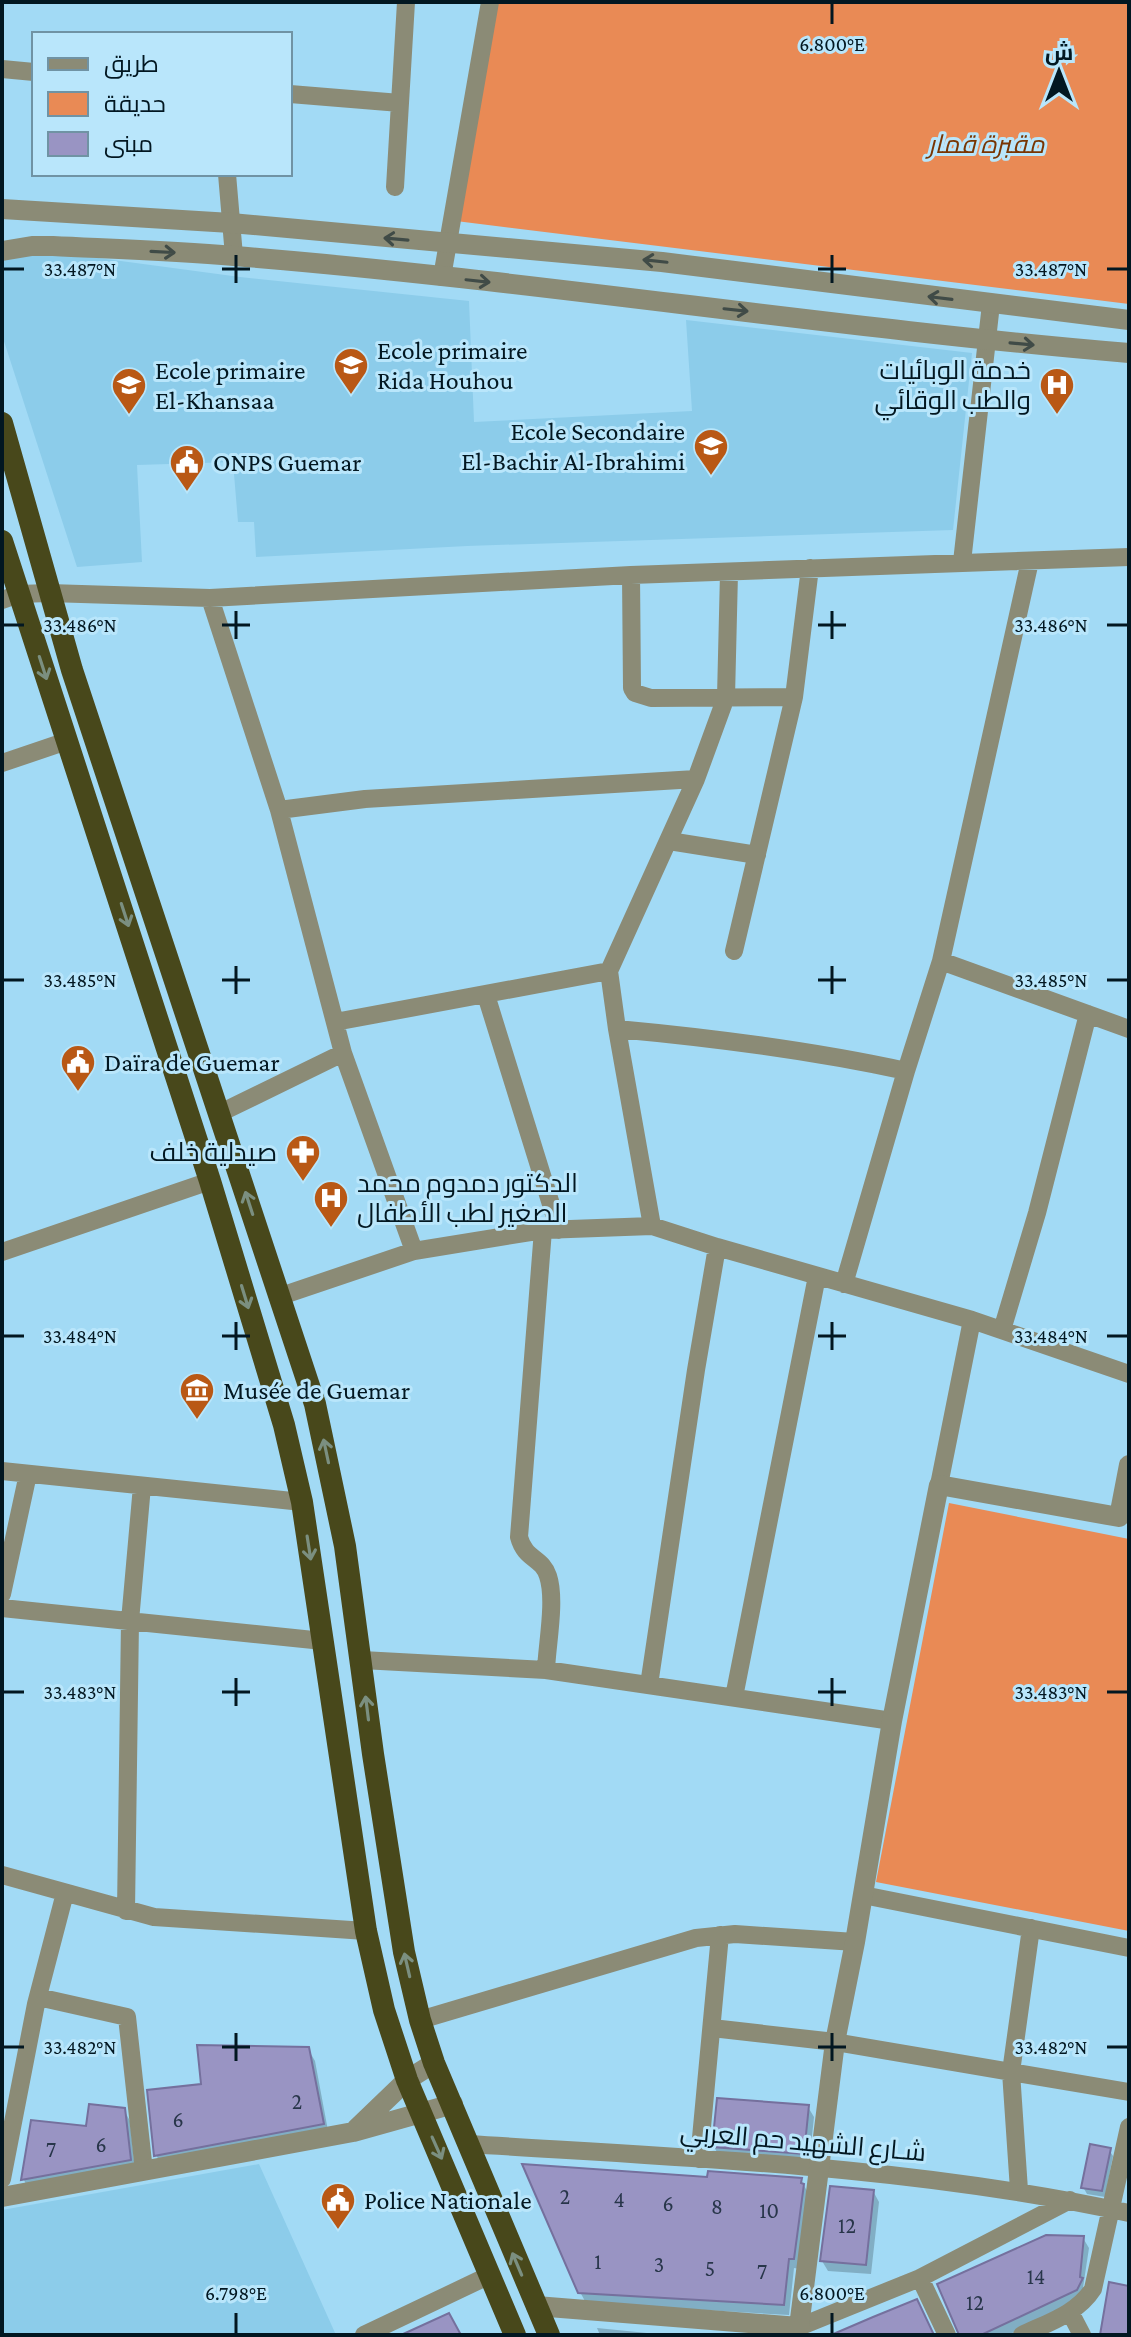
<svg xmlns="http://www.w3.org/2000/svg" width="1131" height="2337" font-family="'Crimson Pro',Cairo,serif">
	<style>
		.built { fill: #8cccea }
		.green { fill: #e98a55 }
		.shadow { fill: #0003 }
		.building { fill: #9994c3; stroke: #75709d; stroke-width: 2 }
		.lines { fill: none; stroke-linecap: round; stroke-linejoin: round }
		.minor { stroke: #8b8b76; stroke-width: 18 }
		.tertiary { stroke: #8b8b76; stroke-width: 20 }
		.trunk { stroke: #48481b; stroke-width: 22 }
		.oneway { stroke: #404b47 }
		.oneway2 { stroke: #7b8f80 }
		.ticks { fill: none; stroke: #021721; stroke-width: 3 }
		.labels { text-anchor: middle; dominant-baseline: central; stroke-width: 6; stroke-linejoin: round; paint-order: stroke }
		.number-label { font-size: 22px; fill: #28364a }
		.park-label { font-size: 26px; font-style: italic; fill: #783502; stroke: #b9e6fb }
		.poi-label { font-size: 26px; fill: #021721; stroke: #b9e6fb; text-anchor: start }
		.street-label { font-size: 26px; fill: #021721; stroke: #b9e6fb }
		.ticks-label { font-size: 20px; text-anchor: middle; fill: #021721; stroke: #b9e6fb; stroke-width: 6; stroke-linejoin: round; paint-order: stroke }
	</style>
	<rect width="100%" height="100%" fill="#a2daf5"/>
	<path class="built" d="M24,248L240,277L469,301L474,422L692,411L686,320L972,353L953,530L467,546L256,557L254,522H238L233,462L137,465L142,562L77,567L2,335V254Z
		M259,2164L336,2335H2V2210Z"/>
	<path class="green" d="M492,2H1129V304L456,221Z
		M949,1503L1129,1539V1931L876,1882Z"/>
	<path class="shadow" d="M308,2049L315,2061L329,2136L163,2167L156,2155L204,2086Z
		M808,2107L814,2117L809,2164L720,2157L714,2147Z
		M124,2110L130,2121L135,2170L29,2190L24,2180L32,2122L88,2128Z
		M1109,2150L1113,2156L1105,2197L1087,2194L1083,2187Z
		M709,2179L801,2180L807,2191L800,2269L794,2268L789,2315L586,2303L580,2292Z
		M873,2191L879,2202L871,2274L828,2271L822,2261Z
		M1083,2238L1089,2248L1081,2301L1008,2335H960Z
		M597,2328L667,2335H600Z"/>
	<path class="building" d="M197,2045L309,2047L324,2124L154,2156L147,2090L201,2084Z
		M717,2098L809,2105L804,2154L712,2147Z
		M89,2104L125,2108L131,2160L21,2180L31,2120L86,2126Z
		M1090,2144L1111,2148L1102,2191L1081,2188Z
		M522,2164L707,2177L708,2171L802,2178L801,2183L804,2184L794,2259H789L784,2305L578,2293Z
		M830,2186L874,2190L866,2265L820,2261Z
		M1046,2235L1084,2236L1080,2277L1083,2278L1077,2290L981,2335H959L937,2284Z
		M1109,2282L1129,2286V2335H1100Z
		M917,2299L934,2335H831L873,2317Z
		M449,2313L461,2335H401Z"/>
	<g class="lines">
		<path class="minor" d="M2,69L34,72
			M290,94L400,103
			M227,174L234,256
			M395,187L406,2
			M442,277L490,2
			M962,562L991,304
			M631,575L632,688L635,693L651,698L794,697
			M210,598L279,810L343,1053L414,1251
			M2,600L19,594L49,593L210,598L631,575L1129,557
			M2,763L67,741
			M279,810L365,799L696,779
			M669,841L757,855
			M734,951L794,697L810,568
			M941,961L1129,1029
			M486,995L559,1230
			M335,1022L609,971
			M617,1029C714,1038 810,1050 906,1071L844,1284
			M906,1071L941,961L1030,561
			M220,1113L343,1053
			M652,1226L617,1029L609,971L696,779L726,697L729,573
			M543,1230L519,1537C525,1560 542,1557 548,1576C556,1600 547,1644 546,1670
			M2,1252L210,1181
			M278,1297L414,1251L543,1230L652,1226L717,1247L972,1320L1129,1374
			M1002,1330L1037,1213L1088,1014
			M2,1471L302,1502
			M939,1485L972,1320
			M2,1594L28,1474
			M2,1608L323,1641
			M362,1660L546,1670L892,1721
			M649,1685L696,1370L717,1247
			M734,1697L817,1276
			M2,1875L154,1917L366,1931
			M863,1895L1129,1948
			M126,1911L130,1621L142,1486
			M38,1997L127,2017L144,2171
			M420,2020L696,1938L735,1934L855,1942
			M712,2028L835,2042L1129,2092
			M469,2144C690,2158 913,2166 1129,2213
			M699,2159L720,1935
			M2,2179L36,2004L65,1893
			M1019,2190L1011,2072L1031,1928
			M920,2278L947,2335
			M1070,2312L1082,2335
			M799,2327L920,2278L1070,2200
			M364,2335L488,2276
			M1022,2335C1047,2323 1077,2314 1093,2289L1129,2127"/>
		<path class="tertiary" d="M2,209L231,223L662,262L1129,320
			M2,251L32,246H53C114,249 174,251 234,256C533,280 830,328 1129,353
			M356,2129L407,2080L434,2063
			M2,2197L353,2132L453,2104
			M536,2306L799,2327L835,2042L855,1942L892,1721L939,1485L1119,1517L1129,1465"/>
		<path class="trunk" d="M2,423L72,670L315,1404L345,1546L373,1754L404,1952L420,2020L434,2063L549,2335
			M2,541L210,1181L284,1425L302,1502L366,1931L384,2010L407,2080L515,2335"/>
	</g>
	<defs><path id="oneway-shaft" d="M-6 0H5M1.5-3L5.5 0L1.5 3" fill="none" stroke-width="1.6" stroke-linecap="round" stroke-linejoin="round" transform="scale(2)"/></defs>
	<g class="oneway">
		<use href="#oneway-shaft" transform="translate(396 239) rotate(-175)"/>
		<use href="#oneway-shaft" transform="translate(163 252) rotate(3)"/>
		<use href="#oneway-shaft" transform="translate(655 261) rotate(-174)"/>
		<use href="#oneway-shaft" transform="translate(478 281) rotate(6)"/>
		<use href="#oneway-shaft" transform="translate(940 298) rotate(-173)"/>
		<use href="#oneway-shaft" transform="translate(736 310) rotate(6)"/>
		<use href="#oneway-shaft" transform="translate(1022 344) rotate(5)"/>
	</g>
	<g class="oneway2">
		<use href="#oneway-shaft" transform="translate(43 668) rotate(72)"/>
		<use href="#oneway-shaft" transform="translate(125 915) rotate(72)"/>
		<use href="#oneway-shaft" transform="translate(249 1203) rotate(-108)"/>
		<use href="#oneway-shaft" transform="translate(245 1297) rotate(73)"/>
		<use href="#oneway-shaft" transform="translate(326 1451) rotate(-102)"/>
		<use href="#oneway-shaft" transform="translate(309 1548) rotate(81)"/>
		<use href="#oneway-shaft" transform="translate(367 1708) rotate(-97)"/>
		<use href="#oneway-shaft" transform="translate(407 1965) rotate(-103)"/>
		<use href="#oneway-shaft" transform="translate(437 2148) rotate(66)"/>
		<use href="#oneway-shaft" transform="translate(517 2264) rotate(-113)"/>
	</g>
	<path class="ticks" d="M832,4V24M236,255V283M832,255V283M4,269H24M222,269H250M818,269H846M1107,269H1127M236,611V639M832,611V639M4,625H24M222,625H250M818,625H846M1107,625H1127M236,966V994M832,966V994M4,980H24M222,980H250M818,980H846M1107,980H1127M236,1322V1350M832,1322V1350M4,1336H24M222,1336H250M818,1336H846M1107,1336H1127M236,1678V1706M832,1678V1706M4,1692H24M222,1692H250M818,1692H846M1107,1692H1127M236,2033V2061M832,2033V2061M4,2047H24M222,2047H250M818,2047H846M1107,2047H1127M236,2313V2333M832,2313V2333"/>
	<defs>
		<g id="school-pin" transform="scale(1.8)"><path d="M0 17L-7.5 6A9.5 9.5 0 1 1 7.5 6Z" fill="#b95815" stroke="#b9e6fb"/><path d="M0-5L7-2L0 1L-7-2ZM-4 1L0 2.5L4 1V4Q0 6-4 4Z" fill="#fff"/></g>
		<g id="hospital-pin" transform="scale(1.8)"><path d="M0 17L-7.5 6A9.5 9.5 0 1 1 7.5 6Z" fill="#b95815" stroke="#b9e6fb"/><path d="M-5-5h3v3.5h4V-5h3V5h-3V1.5h-4V5h-3Z" fill="#fff"/></g>
		<g id="civic-pin" transform="scale(1.8)"><path d="M0 17L-7.5 6A9.5 9.5 0 1 1 7.5 6Z" fill="#b95815" stroke="#b9e6fb"/><path d="M-.6-6.5H3V-4.5H.6V-3L4-1V1h2V6H-6V1h2V-1L-.6-3ZM-1.2 2.5V6h2.4V2.5Z" fill="#fff"/></g>
		<g id="pharmacy-pin" transform="scale(1.8)"><path d="M0 17L-7.5 6A9.5 9.5 0 1 1 7.5 6Z" fill="#b95815" stroke="#b9e6fb"/><path d="M-2-6h4v4h4v4h-4v4h-4v-4h-4v-4h4Z" fill="#fff"/></g>
		<g id="museum-pin" transform="scale(1.8)"><path d="M0 17L-7.5 6A9.5 9.5 0 1 1 7.5 6Z" fill="#b95815" stroke="#b9e6fb"/><path d="M0-6L6-3V-2H-6V-3ZM-5-1h2V3h-2ZM-1-1h2V3h-2ZM3-1h2V3H3ZM-6 4H6V6H-6Z" fill="#fff"/></g>
	</defs>
	<g fill-rule="evenodd">
		<use href="#school-pin" x="351" y="365"/>
		<use href="#school-pin" x="129" y="385"/>
		<use href="#hospital-pin" x="1057" y="385"/>
		<use href="#school-pin" x="711" y="446"/>
		<use href="#civic-pin" x="187" y="462"/>
		<use href="#civic-pin" x="78" y="1062"/>
		<use href="#pharmacy-pin" x="303" y="1152"/>
		<use href="#hospital-pin" x="331" y="1198"/>
		<use href="#museum-pin" x="197" y="1390"/>
		<use href="#civic-pin" x="338" y="2200"/>
	</g>
	<g class="labels">
		<g class="number-label">
			<text x="297" y="2101">2</text>
			<text x="178" y="2119">6</text>
			<text x="101" y="2144">6</text>
			<text x="51" y="2149">7</text>
			<text x="565" y="2196">2</text>
			<text x="619" y="2199">4</text>
			<text x="668" y="2203">6</text>
			<text x="717" y="2206">8</text>
			<text x="769" y="2210">10</text>
			<text x="847" y="2225">12</text>
			<text x="598" y="2261">1</text>
			<text x="659" y="2264">3</text>
			<text x="710" y="2268">5</text>
			<text x="762" y="2271">7</text>
			<text x="1036" y="2276">14</text>
			<text x="975" y="2302">12</text>
		</g>
		<g class="park-label">
			<text x="986" y="144">مقبرة قمار</text>
		</g>
		<g class="poi-label">
			<text x="377" y="350">Ecole primaire<tspan x="377" dy="30">Rida Houhou</tspan></text>
			<text x="155" y="370">Ecole primaire<tspan x="155" dy="30">El-Khansaa</tspan></text>
			<text x="1031" y="370" text-anchor="end">خدمة الوبائيات<tspan x="1031" dy="30">والطب الوقائي</tspan></text>
			<text x="685" y="431" text-anchor="end">Ecole Secondaire<tspan x="685" dy="30">El-Bachir Al-Ibrahimi</tspan></text>
			<text x="213" y="462">ONPS Guemar</text>
			<text x="104" y="1062">Daïra de Guemar</text>
			<text x="277" y="1152" text-anchor="end">صيدلية خلف</text>
			<text x="357" y="1183">الدكتور دمدوم محمد<tspan x="357" dy="30">الصغير لطب الأطفال</tspan></text>
			<text x="223" y="1390">Musée de Guemar</text>
			<text x="364" y="2200">Police Nationale</text>
		</g>
		<g class="street-label">
			<text transform="translate(803 2142) rotate(5)">شـارع الشهيد حم العربي</text>
		</g>
	</g>
	<g class="ticks-label">
		<text x="832" y="51">6.800°E</text>
		<text x="80" y="276">33.487°N</text>
		<text x="1051" y="276">33.487°N</text>
		<text x="80" y="632">33.486°N</text>
		<text x="1051" y="632">33.486°N</text>
		<text x="80" y="987">33.485°N</text>
		<text x="1051" y="987">33.485°N</text>
		<text x="80" y="1343">33.484°N</text>
		<text x="1051" y="1343">33.484°N</text>
		<text x="80" y="1699">33.483°N</text>
		<text x="1051" y="1699">33.483°N</text>
		<text x="80" y="2054">33.482°N</text>
		<text x="1051" y="2054">33.482°N</text>
		<text x="236" y="2300">6.798°E</text>
		<text x="832" y="2300">6.800°E</text>
	</g>
	<rect width="1131" height="2337" fill="none" stroke="#021721" stroke-width="8"/>
	<rect x="32" y="32" width="260" height="144" fill="#b9e6fb" stroke="#7093a4" stroke-width="2"/>
	<rect x="48" y="58" width="40" height="12" fill="#8b8b76" stroke="#7093a4" stroke-width="2"/>
	<text x="104" y="72" font-size="24" fill="#021721">طريق</text>
	<rect x="48" y="92" width="40" height="24" fill="#e98a55" stroke="#7093a4" stroke-width="2"/>
	<text x="104" y="112" font-size="24" fill="#021721">حديقة</text>
	<rect x="48" y="132" width="40" height="24" fill="#9994c3" stroke="#7093a4" stroke-width="2"/>
	<text x="104" y="152" font-size="24" fill="#021721">مبنى</text>
	<g transform="translate(1059 72)" stroke="#b9e6fb" stroke-width="6" paint-order="stroke">
	<path d="M0-6L14 30L0 20L-14 30Z" fill="#021721"/>
	<text y="-12" font-size="22" font-weight="bold" text-anchor="middle" fill="#021721">ش</text>
	</g>
</svg>
